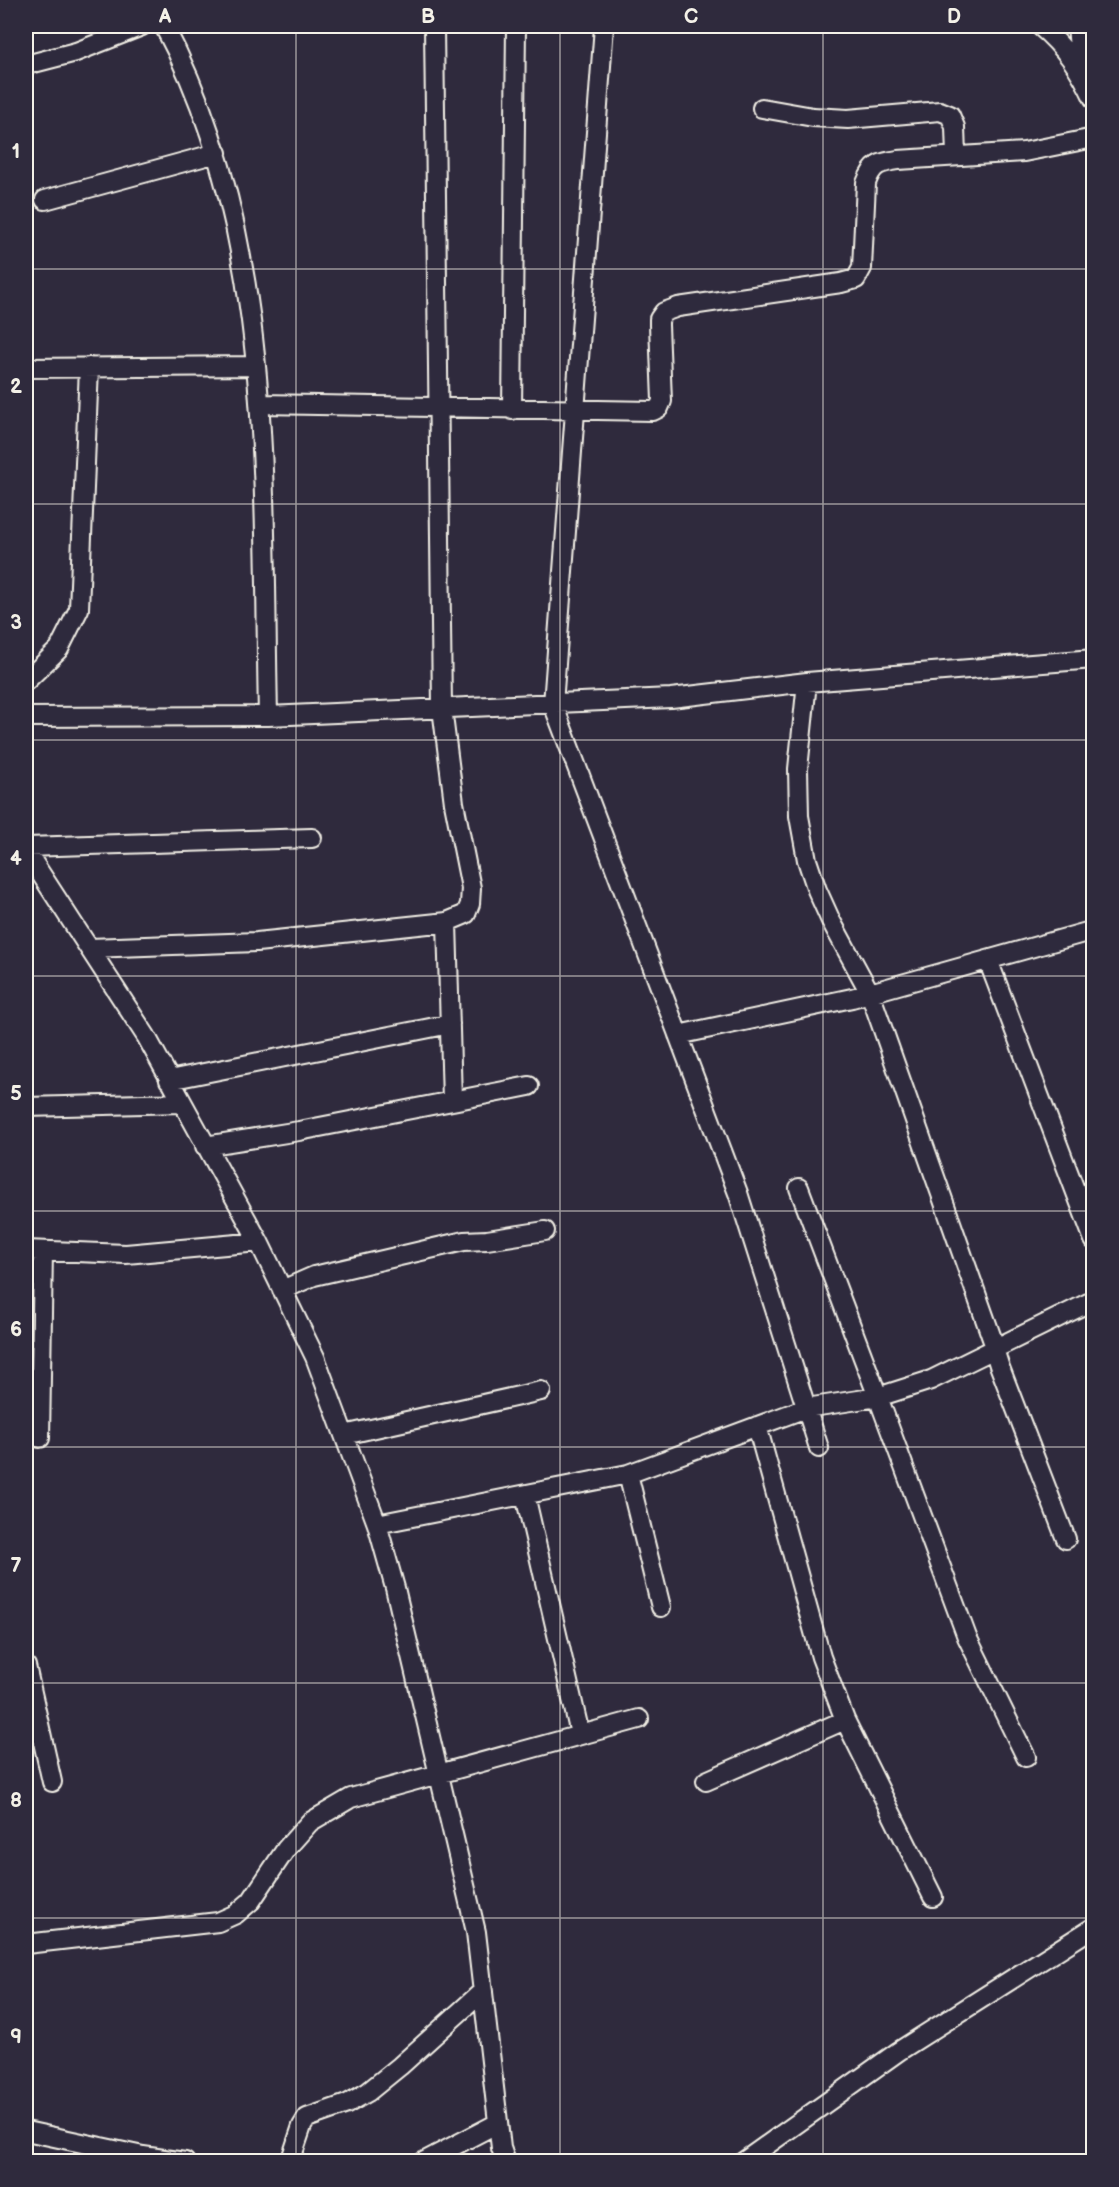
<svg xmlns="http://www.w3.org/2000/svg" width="1119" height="2187" font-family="'Balsamiq Sans',sans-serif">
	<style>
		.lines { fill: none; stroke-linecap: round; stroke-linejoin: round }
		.street-casing { stroke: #f4f1e8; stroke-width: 22 }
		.street { stroke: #2f2a3d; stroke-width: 18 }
		.grid { fill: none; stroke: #f4f1e8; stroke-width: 1.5; stroke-opacity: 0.55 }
		.neatline { fill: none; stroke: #f4f1e8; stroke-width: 2 }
		.grid-label { font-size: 20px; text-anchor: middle; font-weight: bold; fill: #f4f1e8 }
	</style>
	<rect width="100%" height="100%" fill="#2f2a3d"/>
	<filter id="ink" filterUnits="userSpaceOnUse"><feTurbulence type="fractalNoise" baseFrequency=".0167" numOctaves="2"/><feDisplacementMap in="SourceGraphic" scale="12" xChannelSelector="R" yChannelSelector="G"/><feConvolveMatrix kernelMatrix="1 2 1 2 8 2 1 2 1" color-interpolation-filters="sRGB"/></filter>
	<g filter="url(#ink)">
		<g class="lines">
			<g class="street-casing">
				<path id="street" d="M164,26C275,233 263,488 268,716
					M604,26L553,704L738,1193L819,1448
					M1040,26C1065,47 1080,69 1094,99
					M1077,26L1081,71
					M26,65L76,52L142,26
					M762,108L813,117L848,119L940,111L950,115L955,127L956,156
					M45,200L217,153
					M26,368L255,366
					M261,404L653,411L659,408L662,401L659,325V319L664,312L678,307L841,283L856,279L862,268L866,183C873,164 879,163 898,160L1024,152L1094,138
					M512,410L516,26
					M26,681L59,649L79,609L89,367
					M807,682L798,769L799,816L807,860L817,890L831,921L870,993L995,1347L994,1349L999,1365L1066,1539
					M26,717L268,716L671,698L807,682L1094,659
					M26,847L312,838
					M26,851L146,1036L259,1242L315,1357L377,1524L395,1588L476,1932L501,2148L506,2162
					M447,922L452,1101
					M89,948L257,942L447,922L466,914L470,904L471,888L454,803L442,708L434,26
					M988,960L1094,1240
					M678,1035L852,998L1094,930
					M169,1080L450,1024
					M26,1107L182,1103
					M205,1146L299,1131L529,1086
					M799,1188L878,1397L931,1380L1094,1300
					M26,1250L126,1254L259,1242
					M282,1290L314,1276L464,1241L487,1240L545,1231
					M757,1426L821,1657L845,1720L933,1897
					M344,1435L541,1391
					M40,1438L43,1251
					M628,1474L661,1607
					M525,1495L580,1734
					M377,1524L628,1474L806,1408L878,1397L967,1637L1026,1757
					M26,1666L52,1782
					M706,1781L845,1720
					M26,1944L218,1922L236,1914L251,1901L286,1849L310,1822L351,1798L639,1719
					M26,2131L143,2156L185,2162
					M290,2162L302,2126L307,2118L347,2104L368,2092L400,2066L483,1991
					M423,2162L498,2123
					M743,2162L899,2051L1094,1927"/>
			</g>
			<use href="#street" class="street"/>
		</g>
	</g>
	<path class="grid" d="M296,26V2162M560,26V2162M823,26V2162M26,269H1094M26,504H1094M26,740H1094M26,976H1094M26,1211H1094M26,1447H1094M26,1683H1094M26,1918H1094"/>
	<rect width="1119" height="2187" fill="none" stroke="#2f2a3d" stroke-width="66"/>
	<rect x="33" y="33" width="1053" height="2121" class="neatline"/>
	<g class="grid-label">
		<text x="165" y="23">A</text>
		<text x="428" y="23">B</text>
		<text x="691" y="23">C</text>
		<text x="954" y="23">D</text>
		<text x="16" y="158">1</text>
		<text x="16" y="393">2</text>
		<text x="16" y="629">3</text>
		<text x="16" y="865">4</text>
		<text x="16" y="1100">5</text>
		<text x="16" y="1336">6</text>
		<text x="16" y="1572">7</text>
		<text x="16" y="1807">8</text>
		<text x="16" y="2043">9</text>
	</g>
</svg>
